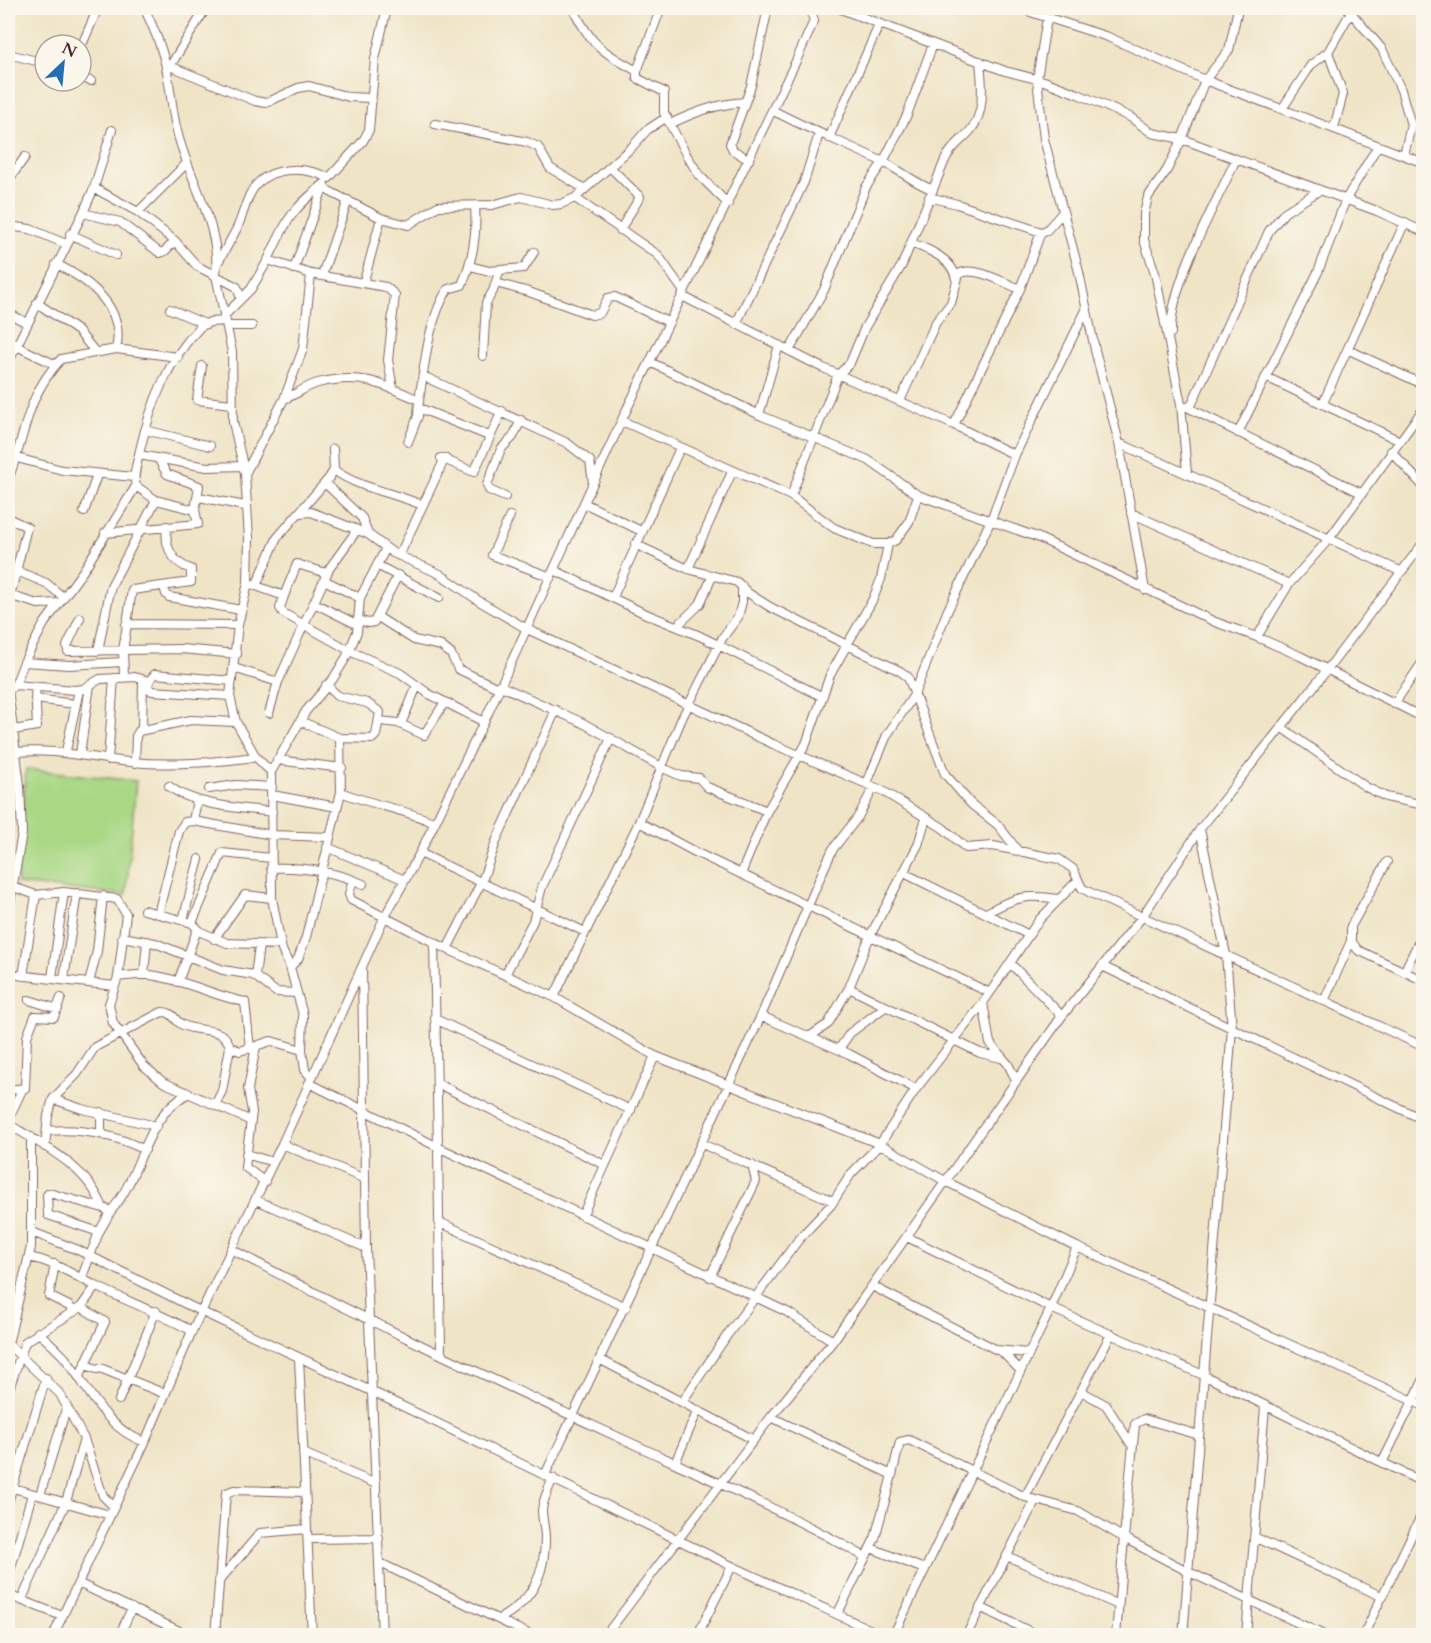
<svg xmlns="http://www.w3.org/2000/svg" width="1431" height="1643" font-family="Cardo,serif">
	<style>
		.grass { fill: #a9d885; stroke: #7a7c58; stroke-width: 1.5 }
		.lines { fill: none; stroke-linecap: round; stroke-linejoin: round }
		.street-casing { stroke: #846461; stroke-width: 10 }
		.street { stroke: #fff; stroke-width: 8 }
	</style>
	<rect width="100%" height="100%" fill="#fbf7ec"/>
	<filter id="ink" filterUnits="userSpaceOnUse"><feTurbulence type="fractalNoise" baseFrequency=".0167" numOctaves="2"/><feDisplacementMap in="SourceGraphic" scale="12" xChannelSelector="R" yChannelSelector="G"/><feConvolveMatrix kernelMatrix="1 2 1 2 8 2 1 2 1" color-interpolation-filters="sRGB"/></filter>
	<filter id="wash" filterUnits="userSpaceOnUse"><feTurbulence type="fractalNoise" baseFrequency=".008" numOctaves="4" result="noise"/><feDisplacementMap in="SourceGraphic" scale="24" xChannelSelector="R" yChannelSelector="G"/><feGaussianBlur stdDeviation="1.35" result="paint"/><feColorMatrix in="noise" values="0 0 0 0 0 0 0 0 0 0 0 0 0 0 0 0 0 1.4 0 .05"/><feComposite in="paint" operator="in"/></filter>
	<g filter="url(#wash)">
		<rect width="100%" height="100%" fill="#efe4c6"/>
		<path class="grass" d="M26,769L136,781L126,895L17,884Z"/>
	</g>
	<g filter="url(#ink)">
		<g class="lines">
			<g class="street-casing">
				<path id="street" d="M144,8C154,28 163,50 167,72C171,92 172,111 177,131C188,178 221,225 216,275L232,352L233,422L245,474L249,538L248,583L238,625L230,696L236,722L256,757L271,772L272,898L282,950L290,967L303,1015L302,1050L305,1070L311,1077
					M573,8C590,44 602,52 637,71V78L664,92V113L687,156L700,176L728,204
					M838,8L1005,71L1044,81L1078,94L1130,117L1152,133L1182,139L1377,211L1424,232
					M1018,8L1108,37L1205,80L1424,163
					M1347,8L1382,49L1401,90L1411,125L1404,155
					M1047,18L1037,79L1044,139L1079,272L1095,350L1119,443L1145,590
					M81,47L98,8
					M8,54L45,63
					M170,66L255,101L266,103L298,88L309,86L349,97L371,98
					M167,71L206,8
					M637,71L661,8
					M81,78L91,81
					M1282,109L1311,65L1328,52
					M772,110C808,129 846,144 883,162C900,170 913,182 931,189
					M435,124L527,142L538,147L550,168L585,189
					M670,124C695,112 717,104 745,102
					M1334,128L1343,94L1328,52L1351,12
					M829,138L879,25
					M749,160L733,150L730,144L751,86L768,8
					M610,167L640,197L620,230
					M8,181L25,157
					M94,188L138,212L175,241L197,266L237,287L241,299
					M929,197L957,204L1041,232L1047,230L1062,213
					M575,198L658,255L684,292
					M138,212L187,163
					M83,213L120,222L160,253L165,251L175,241
					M8,226L30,229L66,244
					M70,234L116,255
					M911,243C928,249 953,259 956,279
					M268,260C287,220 289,212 324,184L323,188L381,218
					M56,264C89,280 126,308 116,349
					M217,264C224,252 231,240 237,228C244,214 247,192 259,182C278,165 309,168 329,178L363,141L369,130L375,59L387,8
					M470,266L489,271L524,268L534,252
					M294,269L323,188
					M322,275L348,200
					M364,281L381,218L408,225L438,206L492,205L521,197L553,205L561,204L575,198L632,147L647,130L667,117
					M496,283L529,292L592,315L600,313L608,298L615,297L668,322
					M682,296L821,367L954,425L1015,455
					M37,303L78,331L96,353
					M170,309L205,324
					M8,313L27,323
					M224,316L251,289L268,260L311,274L386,287L395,295L388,360L393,389
					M736,324L804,182L819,134
					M227,326H252
					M1171,333C1170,283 1215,206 1236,159
					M8,342L56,365
					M1349,350L1424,385
					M789,351L824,290L866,187L883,162L907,115L933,44
					M483,356L486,303L493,291L500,269
					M650,362L762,416L868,460L918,495L1037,537L1215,622L1257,637L1300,656L1424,718
					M8,363L83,213L94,188L112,130
					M202,366L197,400L232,404
					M423,376L567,443L590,461L593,483
					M1266,377L1398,440
					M284,399L303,349L311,274
					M419,400C425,364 428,320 448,289L462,285C473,258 477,236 475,206
					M900,401L936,322L951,303L959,274C974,265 1004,283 1020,289
					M1323,403L1405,222
					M1187,407L1361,493
					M419,408L489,436
					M1190,408L1269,231L1285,212L1320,190
					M759,415L779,345
					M622,421L791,496L834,528L873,544H888L896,540L909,522L918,495
					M954,425L1020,289L1041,232
					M145,430L210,446
					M1238,433L1318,272L1346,199L1377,147
					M1119,443L1402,572
					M1391,451L1424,487
					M139,455L207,467L243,466
					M17,458L62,470L134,477
					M441,458L474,472L502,411
					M334,470C358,488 392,492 422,505
					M1187,473L1181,404L1155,273L1144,240V214L1148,197L1167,170L1182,139L1205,80L1229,50L1238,8
					M245,474L284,399C296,395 306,386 318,383C362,373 380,383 419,400L418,416L408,442
					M8,479C27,434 24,399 61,359L116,349L178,357
					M325,483L362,518L368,534
					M136,486L156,500L195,510
					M791,496L838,375L850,363L865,327L902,265L945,160C951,147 961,141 970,131C986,113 982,83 980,61
					M199,497L245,506
					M505,497L489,490L487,485L501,449L513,437L521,420
					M584,503L641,531
					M84,512L97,475
					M301,513L311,512L368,534L393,553L440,574L479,601L527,629L773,744L881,790L943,828L966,848L993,846L1059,859L1073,869L1082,888L1089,892L1424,1047
					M1131,513L1289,584
					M510,516L492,555L551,577
					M8,518L27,527L10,596
					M105,533L198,524L195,510L199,486L167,474L159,460
					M635,544L688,569L737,582L748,593L770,607L900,671L908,677L945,774L971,804L998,825L1018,851
					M399,556L445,458
					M377,565L439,598
					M688,569L732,472
					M554,570L646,614L700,636L821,696
					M17,571L46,583L63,597
					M324,580L360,598
					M248,583L284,596L280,608L283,613L354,653L400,673L429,694L484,722
					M256,586L277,538L329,478L334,470L333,449
					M164,587L166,594L169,597L241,610
					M8,595L38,604L59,603
					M284,596L297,564L326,573
					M613,597L680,448
					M314,603L358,625
					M378,617L414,640L441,646L451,654L458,669L498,688
					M80,618L67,646L68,651L181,649L237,654
					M358,620L368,623L374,622L398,575
					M126,624L238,625
					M677,626L700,604L712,577
					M1257,637L1289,584L1329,539L1424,408
					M98,651L111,586L156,500
					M24,662L69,665L123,662
					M234,668L278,682L329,569L357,530
					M124,677L123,651L132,590L191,582V569C172,563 164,546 167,526
					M149,681L155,674L232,681
					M15,685L75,690L83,689L100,679L135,677L149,681L148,688L152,691L230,696
					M326,685L338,696L367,703L380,712L376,735L372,739L340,738
					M499,685L583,723L663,768L681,776L699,778L707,787L767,811
					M8,689L20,786L8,787
					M8,691L15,685L24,662L44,624L83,571L136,486C132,475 138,461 140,450C151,404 167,361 200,327L210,322L226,321
					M35,699L75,704
					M1394,704L1424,660
					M269,713L278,682
					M380,721L398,723L424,735L445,702
					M401,724L417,686
					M1281,727L1366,787L1386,797L1424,805
					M14,730L37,726L35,687
					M142,730L143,681
					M66,751L79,690
					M16,752C56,748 92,759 131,762C173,766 214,762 256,757
					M80,754L90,685
					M108,760L114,678
					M277,760L342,768
					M135,763L136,736L139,731L191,720L236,722
					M271,772L306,711L333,679L347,656L357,632L360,598L386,548
					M867,783L887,735L914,695L947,612L991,520L1015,455L1087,308
					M169,786C193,806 242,808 272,812
					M209,789L236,785L272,787
					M341,792C372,805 404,809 435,823
					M272,795L337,807
					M193,821L197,800
					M639,822L682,718L723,637L738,617L742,602V586
					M327,847L405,880
					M420,853L585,932
					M1387,862L1351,926V941L1358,950L1424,981
					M271,868C303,867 333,871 363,884
					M904,873L1029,935
					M741,874L767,811L806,744L830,675L873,599L881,579L888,544
					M353,880L349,894L351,900L447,949L554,997L655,1056L880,1144L945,1181L1077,1247L1424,1406
					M13,887L36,895L64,892L117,899L126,914L118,977L109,1004L113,1023L144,1066L163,1082L251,1121
					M144,910L192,923L201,932L227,943L281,945
					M988,912C1015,897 1027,894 1058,899
					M8,913L22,833L20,786
					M158,914L179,831L185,822L193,821L272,835L328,837
					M183,920L199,859
					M192,923L222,853L271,858
					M122,937L155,943L223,970L253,975L276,992L297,993
					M214,939L245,895L272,898
					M447,949L482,881L497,839L556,710
					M1010,963L1062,1016
					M1102,966L1424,1120
					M290,967L298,959L306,937L341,792L340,738L300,721
					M362,967L366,1248L382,1636
					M1404,972L1424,931
					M8,974L115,986
					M144,975L147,941
					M505,975L533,921L542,887L611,738
					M23,976L36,895
					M255,976L259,946
					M118,977C129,976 139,974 150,975C183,979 213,996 245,1002L250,1049
					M52,978L64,892
					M64,979L77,893
					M178,982L197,930
					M89,983L97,951L103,896
					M849,988L980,1053L1001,1058
					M554,997L639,822L695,852L988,992
					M29,1000L58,1009
					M1324,1001L1351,941
					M983,1003L990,1043L1008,1064L1016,1080
					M761,1016L849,1054L916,1089
					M435,1019L631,1110
					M809,1037L828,1024L849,988L870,936L918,845L926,818
					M256,1046L248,1089L252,1112L245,1167L265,1182
					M839,1049L850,1033L885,1007
					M309,1083L438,1147L434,942
					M438,1084L605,1165
					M8,1090L25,1088L27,1037L35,1016L54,1017L61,998
					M53,1099L82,1109L156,1126
					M215,1105L222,1091L230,1047
					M101,1112V1131L105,1136
					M8,1120L22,1090
					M8,1124C43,1145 88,1167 103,1208L111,1211L99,1232L82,1277
					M47,1131C82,1128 113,1134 145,1150
					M31,1137V1247L8,1344L60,1394L84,1439L103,1496L114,1507
					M282,1144L365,1179
					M702,1144L833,1201
					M45,1147L48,1116L53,1099L77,1074L95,1047L162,1012C174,1012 173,1019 181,1024C197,1034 224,1024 230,1047L240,1051L271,1041L302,1050
					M246,1154L273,1162
					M256,1200L366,1248
					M111,1211C142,1176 144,1117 187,1094
					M582,1216L655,1056
					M439,1222L626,1307
					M32,1232L78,1250L202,1312L371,1391L732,1566L884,1636
					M99,1232L48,1215L47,1195L49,1193L103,1208
					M907,1237L1051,1308L1203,1375L1424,1483
					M233,1250C358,1317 487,1377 616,1436C700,1475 785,1511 865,1557
					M29,1257C56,1262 74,1276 98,1287C129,1302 161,1314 192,1331
					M55,1264L49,1296L69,1306L74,1312
					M710,1277L756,1181L752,1165
					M872,1286L997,1350L1028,1353
					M38,1332C47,1340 57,1349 65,1358C90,1389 104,1428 145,1442
					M441,1352L438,1147L787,1312L833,1341
					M1002,1352L1020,1370
					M299,1358L312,1636
					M601,1360L754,1440
					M85,1365L97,1369L100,1368L163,1393
					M79,1377L105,1322L81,1307
					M1081,1391L1106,1405L1131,1444
					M8,1392L25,1342L81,1307L96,1286
					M119,1400L156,1311
					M682,1402L728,1334L799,1239L831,1205L851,1174L880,1144L916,1089L983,1003L1039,920L1078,880
					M771,1417L892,1475L875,1538L838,1613
					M303,1453L376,1484
					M675,1463L698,1410
					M1382,1463L1424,1379
					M545,1475L761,1016L825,866L833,849L858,817L874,787
					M892,1475L900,1442L909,1440L1025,1497L1078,1511L1124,1538L1135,1424L1144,1419L1199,1435
					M13,1488L110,1515
					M40,1495L66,1409
					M1025,1497L1111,1334
					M8,1502L46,1378
					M1254,1537L1383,1597
					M308,1539L379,1538
					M871,1548L924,1569
					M1007,1556L1118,1605
					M380,1563L533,1636
					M8,1578L32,1494
					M219,1581L260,1533L307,1529
					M78,1583L190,1636
					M8,1595L62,1616
					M22,1599L66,1502L84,1439
					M980,1607L1039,1636
					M499,1619C532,1601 545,1576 545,1538C545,1529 542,1519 542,1510C543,1499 549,1488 553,1478
					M53,1636L145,1442L192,1331L282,1144L384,918L420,853L484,722L626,411L796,61L814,21L810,8
					M119,1636L132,1608
					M215,1636L226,1493L234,1490L305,1492
					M605,1636L771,1417L833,1341L1062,1016L1142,917L1200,829L1327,670L1424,542
					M697,1636L732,1566
					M893,1636L1051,1308L1077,1247
					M966,1636L1035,1501
					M1116,1636L1124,1538L1189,1572L1326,1636
					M1183,1636L1232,1028L1226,955L1200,829
					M1246,1636L1265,1407
					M1363,1636L1424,1510"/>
			</g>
			<use href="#street" class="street"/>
		</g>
	</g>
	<rect width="1431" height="1643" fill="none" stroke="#fbf7ec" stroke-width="30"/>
	<g transform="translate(63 63) rotate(26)"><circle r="28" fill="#fbf7ec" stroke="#b4a19f" stroke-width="1.5"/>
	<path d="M0-4.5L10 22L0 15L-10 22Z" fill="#1f6fb2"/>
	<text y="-9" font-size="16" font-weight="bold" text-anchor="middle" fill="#4a1f2b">N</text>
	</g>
</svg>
